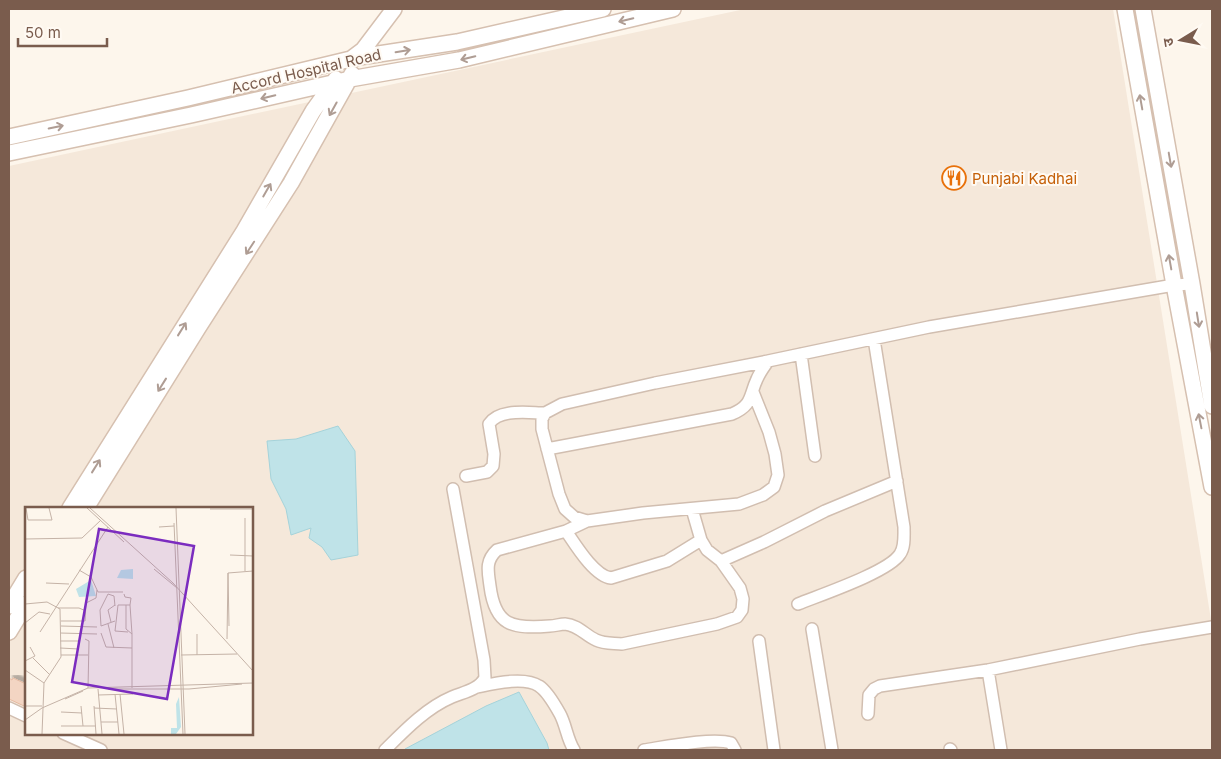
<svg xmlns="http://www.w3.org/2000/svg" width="1221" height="759" font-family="Inter,'Noto Sans Devanagari',sans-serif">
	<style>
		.residential { fill: #f5e8da; fill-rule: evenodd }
		.water { fill: #bfe3e8; stroke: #a5d3da }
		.building { fill: #f3d5c3; stroke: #e6bba3; filter: url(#shadow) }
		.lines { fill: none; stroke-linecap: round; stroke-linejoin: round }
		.street-casing { stroke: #d1beb0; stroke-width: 14 }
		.secondary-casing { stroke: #d6c0b0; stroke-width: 18 }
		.street { stroke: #fff; stroke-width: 11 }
		.secondary { stroke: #fff; stroke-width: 15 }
		.oneway { stroke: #af9d94 }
		.labels { text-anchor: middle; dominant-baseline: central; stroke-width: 4; stroke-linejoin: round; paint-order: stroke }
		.street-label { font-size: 15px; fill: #7a5c4d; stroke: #fffaf3 }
		.food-label { font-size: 15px; fill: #c56008; stroke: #fffaf3; text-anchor: start }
		.inset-road { fill: none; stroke: #c5b3a7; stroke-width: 1 }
		.view { fill: #7b2cbf; fill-opacity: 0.15; stroke: #7b2cbf; stroke-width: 2.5 }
		.inset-edge { fill: none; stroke: #7a5c4d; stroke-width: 2.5 }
	</style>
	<defs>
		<filter id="shadow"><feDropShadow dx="4" dy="-4" stdDeviation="1" flood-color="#0004"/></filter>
	</defs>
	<rect width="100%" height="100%" fill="#fdf6ec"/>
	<path class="residential" d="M745,9H1113L1212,626V750H9V166ZM26,508H251V733H26Z"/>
	<path class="water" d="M338,426L355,451L358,555L331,560L322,547L309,538L311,528L291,535L286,509L271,479L267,441L296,439Z
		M519,692L547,743L549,750H406L405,749L486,706Z"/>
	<path class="building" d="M9,678L12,680L13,678L26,684V701L24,706L9,699Z"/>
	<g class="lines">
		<g class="street-casing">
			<path id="street" d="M801,354L815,456
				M753,392L769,432L775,454L778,475L774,487L763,495L739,504L643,513L587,521L574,517L565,509L559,494L542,429V419L545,413L562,404L655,383L768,361
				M547,449L732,414C753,405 749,396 757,379C760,372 764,367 768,361L929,327L1174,285L1192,284
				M466,476L487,472L493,466L494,454L489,424C499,408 529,413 545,413
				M587,521L566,531L497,550C485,561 488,571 490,586C495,626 512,629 550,626C555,626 560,624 565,624C578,625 585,635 596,640C604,644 613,643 622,644L717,624L737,617L742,610L743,599L740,588L721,561L707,550L701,540L692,509
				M566,531C575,544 594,576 611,578L667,561L701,540
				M721,561L764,542L825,511L897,481
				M798,604C820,595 889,572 900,554C905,547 904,536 904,527L874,339
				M812,629L832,750
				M759,641L774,750
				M988,670L1001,750
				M477,687C492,684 524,676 539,686C547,691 555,705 560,714C566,725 567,739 574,750
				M9,708L26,716
				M868,714L869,695L874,689L880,686L988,670L1140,639L1212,627
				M63,733L101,750
				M950,749L951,750
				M385,750C404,731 426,708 452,697C464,692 478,690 485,678L484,660L453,489
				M644,750C664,747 713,737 731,743L735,750"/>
		</g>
		<g class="secondary-casing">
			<path id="secondary" d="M1125,9L1174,285L1212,487
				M1143,9L1192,284L1212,406
				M351,59L363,50L394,9
				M9,137L188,98L359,57L457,42L603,9
				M9,153L191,115L350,79L459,60L673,9
				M70,508L244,231L313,111L336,79
				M86,508L198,328L291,183L352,74
				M9,606L26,578
				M9,632L26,604"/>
		</g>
		<use href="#street" class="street"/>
		<use href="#secondary" class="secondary"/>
	</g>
	<defs><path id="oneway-shaft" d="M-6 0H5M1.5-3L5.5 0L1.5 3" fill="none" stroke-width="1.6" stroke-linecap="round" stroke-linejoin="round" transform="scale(1.25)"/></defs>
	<g class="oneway">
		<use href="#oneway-shaft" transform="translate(626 20) rotate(167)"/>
		<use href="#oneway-shaft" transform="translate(403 51) rotate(-9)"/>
		<use href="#oneway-shaft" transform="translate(468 58) rotate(167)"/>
		<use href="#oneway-shaft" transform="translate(268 97) rotate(167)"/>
		<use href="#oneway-shaft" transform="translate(1141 102) rotate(-100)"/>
		<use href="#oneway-shaft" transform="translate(333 109) rotate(119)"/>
		<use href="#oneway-shaft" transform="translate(56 127) rotate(-12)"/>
		<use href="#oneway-shaft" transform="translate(1170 160) rotate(80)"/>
		<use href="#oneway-shaft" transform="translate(267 190) rotate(-60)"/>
		<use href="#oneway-shaft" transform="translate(250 248) rotate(123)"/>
		<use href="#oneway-shaft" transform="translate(1170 262) rotate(-100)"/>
		<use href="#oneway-shaft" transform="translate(1198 320) rotate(81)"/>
		<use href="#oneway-shaft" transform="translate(182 329) rotate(-58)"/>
		<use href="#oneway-shaft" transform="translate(162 385) rotate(122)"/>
		<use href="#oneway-shaft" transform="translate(1200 421) rotate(-101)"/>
		<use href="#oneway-shaft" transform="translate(96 466) rotate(-58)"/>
	</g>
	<defs>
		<g id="restaurant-ring" transform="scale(1.25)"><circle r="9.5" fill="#fffaf3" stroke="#e8710a" stroke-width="1.5"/><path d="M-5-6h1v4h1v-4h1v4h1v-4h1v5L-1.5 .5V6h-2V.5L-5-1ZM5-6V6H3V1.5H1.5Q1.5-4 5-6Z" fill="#e8710a"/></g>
	</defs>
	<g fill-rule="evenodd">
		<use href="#restaurant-ring" x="954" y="178"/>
	</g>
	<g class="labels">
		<g class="street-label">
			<text transform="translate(306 71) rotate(-13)">Accord Hospital Road</text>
		</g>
		<g class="food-label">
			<text x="972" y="178">Punjabi Kadhai</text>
		</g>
	</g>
	<g transform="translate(25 507)">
		<rect width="228" height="228" fill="#fdf6ec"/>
		<path d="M108,62V72L92,71L96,63ZM66,73L71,89L54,90L51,82ZM154,190L156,220L151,227H146V221H152L151,197Z" fill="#bfe3e8"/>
		<path class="inset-road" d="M1,1L3,13H27L24,1M62,1L99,35M65,1L148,76L228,164M151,1L160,227M185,2H228M149,16L158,227M134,20L149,19M0,32L57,31L76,13M205,48L228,49M129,62L152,81M54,63L66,70L73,85H98M220,64V11M203,66L204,119M203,66L228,64M21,76L44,77M99,87L100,90L106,91L105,98M0,97L22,95L35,102L36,150L19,176L17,227M101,98V122L107,127V181M33,101H54L61,104M36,114H60L61,96L71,91L72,83M90,114L76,119L75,103L83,87L89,89L90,99M86,115L83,103L90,98M0,116L14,105L25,107M83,117L89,141M36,119L72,120M15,125L83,20M103,125L90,124L93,98H105L107,127M35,126L72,127M76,126L81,140L107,141M60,132L64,134L63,181M202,132L203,66M35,134H54M35,141L54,142M36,148H63M156,148L212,147M172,148V127M8,151L25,168M0,154L10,149L5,140M0,163L19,176M73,182L77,227M83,182H164L217,177M90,187L94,227M95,187L99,227M73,188L108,187M40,192L58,184M0,199H17M56,199L58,219M69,199L71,227M69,201L92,202M36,205L57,206M0,213L17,201L63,181L228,176M76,215H93M36,219H71"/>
		<path class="view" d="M74,22L169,39L142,192L47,175Z"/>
		<rect width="228" height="228" class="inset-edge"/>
	</g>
	<rect width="1221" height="759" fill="none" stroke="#7a5c4d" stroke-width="20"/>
	<g transform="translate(1181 40) rotate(260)" stroke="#fffaf3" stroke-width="4" paint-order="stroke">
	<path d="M0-4L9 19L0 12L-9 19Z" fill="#7a5c4d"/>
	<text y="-8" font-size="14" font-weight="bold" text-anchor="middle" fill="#7a5c4d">उ</text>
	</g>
	<path d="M18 38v8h89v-8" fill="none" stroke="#7a5c4d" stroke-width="2.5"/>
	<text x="25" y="38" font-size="15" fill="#7a5c4d" stroke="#fffaf3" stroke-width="4" paint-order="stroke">50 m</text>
</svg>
